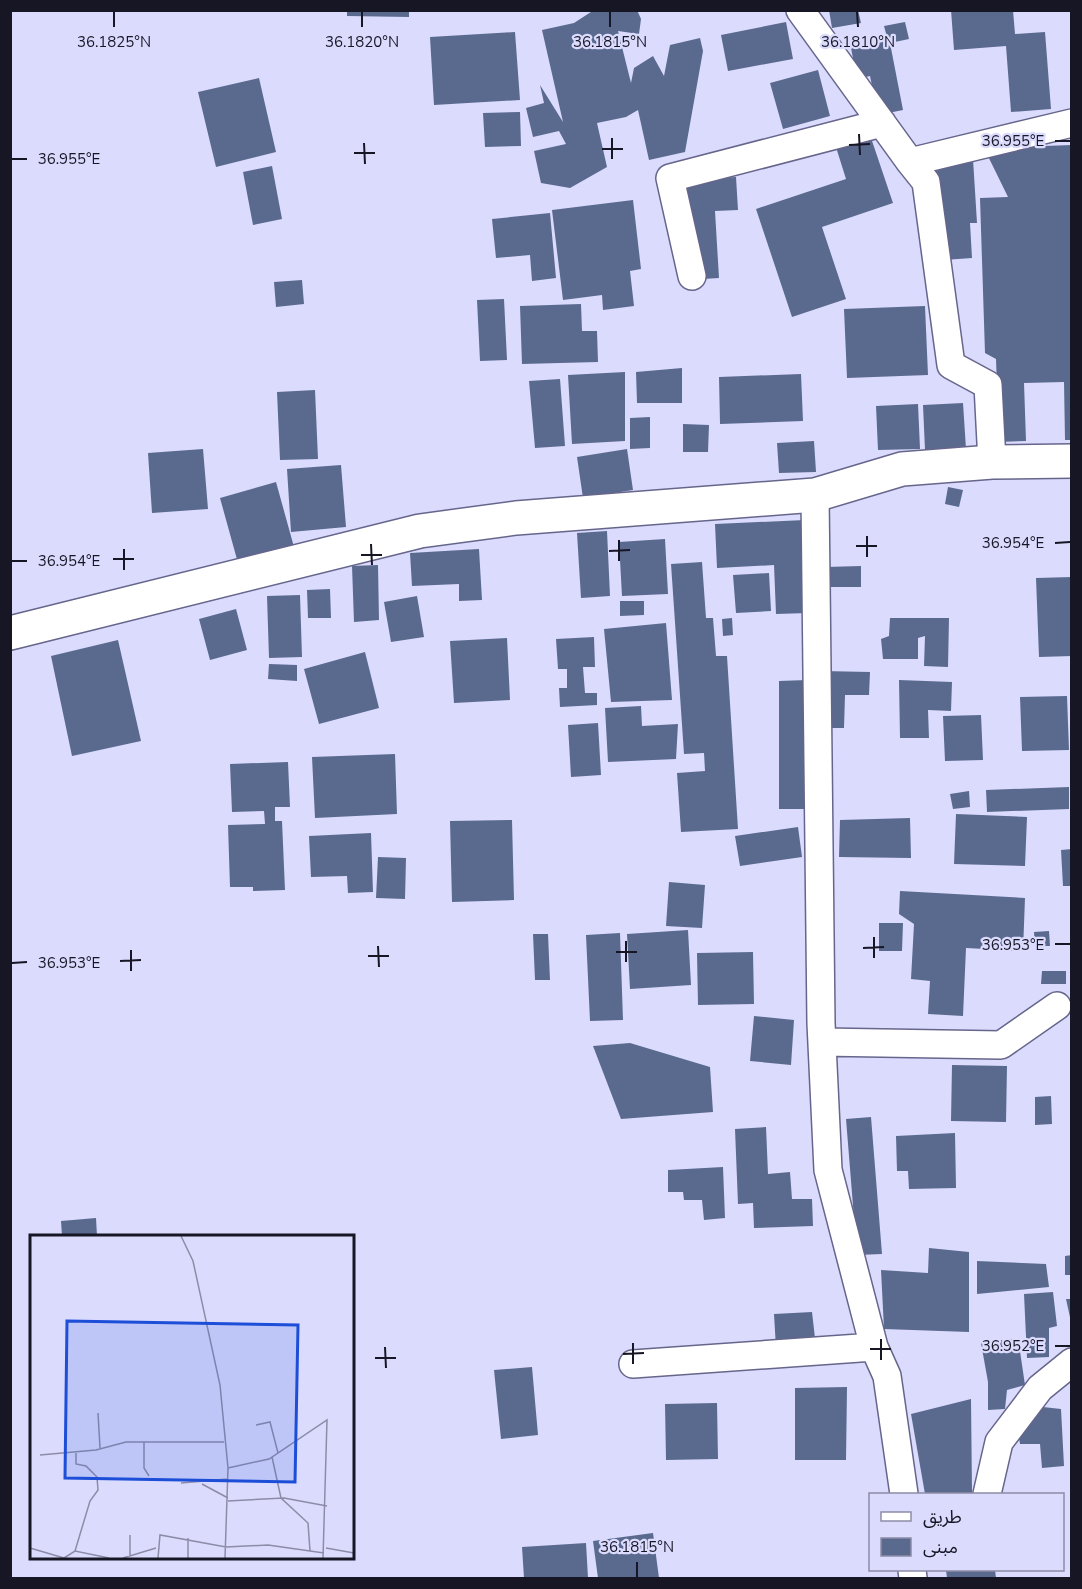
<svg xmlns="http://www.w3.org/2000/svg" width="1082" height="1589" font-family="'Nunito Sans','Noto Sans Arabic',sans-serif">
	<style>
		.building { fill: #5a6a8e }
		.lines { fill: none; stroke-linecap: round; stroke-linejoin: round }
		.minor-casing { stroke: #66658b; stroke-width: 30 }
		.tertiary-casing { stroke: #66658b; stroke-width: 36 }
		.minor { stroke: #fff; stroke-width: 27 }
		.tertiary { stroke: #fff; stroke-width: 33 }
		.ticks { fill: none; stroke: #171625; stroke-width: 2 }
		.inset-road { fill: none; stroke: #8d8ca7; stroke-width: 1.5 }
		.view { fill: #1d4ed8; fill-opacity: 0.15; stroke: #1d4ed8; stroke-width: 3 }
		.inset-edge { fill: none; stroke: #171625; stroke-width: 3 }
		.ticks-label { font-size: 15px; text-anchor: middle; fill: #171625; stroke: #dbdbfe; stroke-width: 4.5; stroke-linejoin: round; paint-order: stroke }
	</style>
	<rect width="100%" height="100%" fill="#dbdbfe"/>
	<path class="building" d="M347,10H409V17L347,16Z
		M594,10H637L641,19L639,34L618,31L631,83L634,68L653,56L664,76L670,45L700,38L703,51L685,152L649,160L638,110L626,117L597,123L607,167L570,188L541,183L534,151L566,144L559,131L533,137L526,108L544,103L540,85L563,122L542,30L574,23Z
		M829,10H858L861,23L832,28Z
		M951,10H1013L1015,34L1045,32L1051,109L1011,112L1006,46L954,50Z
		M786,22L793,59L728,71L721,35Z
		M905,22L909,39L890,43L903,110L878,115L870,76L857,79L851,48L888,41L884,26Z
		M515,32L520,100L434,105L430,37Z
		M818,70L830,116L783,129L770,83Z
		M259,78L276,152L216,167L198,92Z
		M520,112L521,146L485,147L483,113Z
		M869,132L893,203L822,227L846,299L792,317L756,209L846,179L835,144Z
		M1072,145V440H1065L1064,382L1024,383L1026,441L999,442L996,359L985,353L980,198L1008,197L984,148Z
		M973,159L977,223H970L972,258L930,261L924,161Z
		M272,166L282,219L253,225L243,172Z
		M736,177L738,210L715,211L719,278L686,280L680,180Z
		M633,200L641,269L630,271L634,306L603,310L602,295L563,300L552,210Z
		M550,213L556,278L532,281L530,255L496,258L492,219Z
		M302,280L304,304L276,307L274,282Z
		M504,299L507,360L480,361L477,300Z
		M581,304L582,331H597L598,362L522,364L520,306Z
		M925,306L928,375L847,378L844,309Z
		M682,368V403H637L636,372Z
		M625,372V441L572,444L568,375Z
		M801,374L803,421L720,424L719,377Z
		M560,379L565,446L535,448L529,381Z
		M315,390L318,459L280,460L277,392Z
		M963,403L966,449L925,450L923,405Z
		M918,404L920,449L878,450L876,406Z
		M650,417V448L630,449V418Z
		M683,424L709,425L708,452H683Z
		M814,441L816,472L779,473L777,443Z
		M203,449L208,509L152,513L148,453Z
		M627,449L633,490L583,498L577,457Z
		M341,465L346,527L291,532L287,469Z
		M276,482L294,547L238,563L220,498Z
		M948,487L963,490L959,507L945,504Z
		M805,520L808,613L776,614L774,565L717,568L715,524Z
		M607,531L610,596L581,598L577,533Z
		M665,539L668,594L622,596L619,542Z
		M479,549L482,600L459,601V584L412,586L410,553Z
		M702,562L706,618H713L716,656H727L738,829L681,832L677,773L705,771L704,753L684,754L671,564Z
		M378,565L379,620L354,622L352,566Z
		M861,566V587H827L826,567Z
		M769,573L771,611L736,613L733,575Z
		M1072,577V656L1039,657L1036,578Z
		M330,589L331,618H308L307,590Z
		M300,595L302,657L269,658L267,596Z
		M417,596L424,637L391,642L384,602Z
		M620,601H644V615L620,616Z
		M236,609L247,650L210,660L199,619Z
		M732,618L733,635L723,636L722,619Z
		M890,618H949L948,667L924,666L925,636L918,638V659H883L881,639L889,636Z
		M666,623L672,700L611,702L604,629Z
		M594,637L595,667H583L585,693H597V705L560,707L559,688H567V669H558L556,639Z
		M507,638L510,700L454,703L450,641Z
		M118,640L141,741L72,756L51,656Z
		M365,652L379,708L319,724L304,669Z
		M269,664L297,665V681L268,679Z
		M822,671L870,672L869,695H845L844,728H820Z
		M807,680V809H779V681Z
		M899,680L952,682L951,711L928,710L929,738H900Z
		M1067,696L1069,750L1022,751L1020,697Z
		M641,706L642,726L678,724L676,759L608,762L605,708Z
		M981,715L983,760L945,761L943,716Z
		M598,723L601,775L571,777L568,725Z
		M395,754L397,814L315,818L312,757Z
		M288,762L290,807H275V821H282L285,890L253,891V887H230L228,825L265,824L264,811L232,812L230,764Z
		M1069,787V809L987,812L986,790Z
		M969,791L970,807L953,809L950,794Z
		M956,814L1027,817L1025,866L954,864Z
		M910,818L911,858L839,857L840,820Z
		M512,820L514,900L452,902L450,821Z
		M798,827L802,857L740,866L735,836Z
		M371,833L373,892L348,893L347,876L311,877L309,836Z
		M1072,849V886H1063L1061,850Z
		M378,857L406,858L405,899L376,898Z
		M669,882L705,885L702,928L666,926Z
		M900,891L1025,898L1023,951L966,948L963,1016L928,1014L930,981L911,979L914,924L899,914Z
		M879,923H903L902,951H879Z
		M688,930L691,985L630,989L627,934Z
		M1049,931L1050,946H1035L1034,932Z
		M620,933L623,1020L590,1021L586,935Z
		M533,934H548L550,980H535Z
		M753,952L754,1004L698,1005L697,953Z
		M1042,971H1066V984H1041Z
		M754,1016L794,1020L791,1065L750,1061Z
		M630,1043L710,1067L713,1112L621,1119L593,1046Z
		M952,1065L1007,1066L1006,1122L951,1121Z
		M1051,1096L1052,1124L1035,1125V1097Z
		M871,1117L882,1254L857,1255L846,1119Z
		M766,1127L768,1174L790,1172L792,1199H812L813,1226L754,1228L753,1203L738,1204L735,1129Z
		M955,1133L956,1188L909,1189L908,1171H897L896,1136Z
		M723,1167L725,1218L704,1220L702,1200H684L683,1192H668V1170Z
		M96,1218L97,1236H62L61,1221Z
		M929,1248L969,1252V1332L884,1329L881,1270L928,1273Z
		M1072,1255V1275H1065V1256Z
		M977,1261L1046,1264L1049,1287L977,1294Z
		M1053,1292L1057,1326L1049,1328V1357L1027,1358L1024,1294Z
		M1066,1299H1072V1322H1071Z
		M812,1312L816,1347L776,1348L774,1314Z
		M1018,1338L1025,1385L1007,1390L1005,1409L988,1410V1382L981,1343Z
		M532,1367L538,1435L501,1439L494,1370Z
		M847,1387L846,1460H795V1388Z
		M971,1399L972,1494H925L911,1414Z
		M717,1403L718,1459L666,1460L665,1404Z
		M1043,1407L1061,1409L1064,1466L1042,1468L1040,1444H1020L1019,1438Z
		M653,1533L659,1578H598L593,1541Z
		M586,1543L588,1578H524L522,1547Z
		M946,1570H995L996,1578H947Z"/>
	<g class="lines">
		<g class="minor-casing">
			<path id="minor" d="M800,10L910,162L926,182L951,365L988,385L992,462
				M910,162L1072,123
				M692,276L670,178L882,123
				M815,495L821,1023L828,1170L874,1347L887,1376L904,1494
				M822,1042L1001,1045L1057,1006
				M633,1364L874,1347
				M987,1494L999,1442L1040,1388L1072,1362
				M912,1570L913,1578"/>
		</g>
		<g class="tertiary-casing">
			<path id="tertiary" d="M10,633L420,531L516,518L815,495L902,469L992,462L1072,461"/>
		</g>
		<use href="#minor" class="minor"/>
		<use href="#tertiary" class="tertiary"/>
	</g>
	<path class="ticks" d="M114,12V27M362,12V27M610,12V27M857,12L858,27M859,134L860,155M612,138V159M1055,141H1070M364,143L365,164M849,145L870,144M602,149H623M354,153H375M12,159H27M867,536V557M619,540V561M1055,543L1070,542M371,544L372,565M856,546H877M124,549V570M609,551L630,550M361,555H382M113,559H134M12,561H27M874,937V958M626,941V962M1055,944H1070M378,946L379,967M863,948L884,947M131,950V971M616,952H637M368,956H389M120,961L141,960M12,963L27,962M881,1339V1360M633,1343V1364M1055,1346H1070M385,1347L386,1368M870,1349H891M623,1354L644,1353M375,1358H396M637,1562V1577"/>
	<g transform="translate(30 1235)">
		<rect width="324" height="324" fill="#dbdbfe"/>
		<path class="inset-road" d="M151,1L163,26L190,150L198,233L195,323M68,178L70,213M226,190L240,187L248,218M114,207V233L119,241M10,220L66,215L96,207H194M242,222L251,263L278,288L280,316M198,233L239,224L297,185L293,323M151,248L198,244M172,249L198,263M198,266L254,263L297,271M158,303V323M0,313L34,323M296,313L324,318M45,316L60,266L68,255L67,242L56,231L46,229V218M100,321V300M34,323L45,316L79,323M93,323L126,313M128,323L130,300L196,312L238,310L294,318"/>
		<path class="view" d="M37,86L268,90L265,247L35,243Z"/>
		<rect width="324" height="324" class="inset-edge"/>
	</g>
	<g class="ticks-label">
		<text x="114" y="47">36.1825°N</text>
		<text x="362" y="47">36.1820°N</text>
		<text x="610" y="47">36.1815°N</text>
		<text x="858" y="47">36.1810°N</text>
		<text x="1013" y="146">36.955°E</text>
		<text x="69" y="164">36.955°E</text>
		<text x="1013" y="548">36.954°E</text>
		<text x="69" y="566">36.954°E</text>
		<text x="1013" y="950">36.953°E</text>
		<text x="69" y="968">36.953°E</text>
		<text x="1013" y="1351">36.952°E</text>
		<text x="637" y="1552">36.1815°N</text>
	</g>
	<rect width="1082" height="1589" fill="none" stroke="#171625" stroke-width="24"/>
	<rect x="869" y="1493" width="195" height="78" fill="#dbdbfe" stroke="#8d8ca7" stroke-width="1.5"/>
	<rect x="881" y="1512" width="30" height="9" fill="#ffffff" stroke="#8d8ca7" stroke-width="1.5"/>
	<text x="923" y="1523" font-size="18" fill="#171625">طريق</text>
	<rect x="881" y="1538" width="30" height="18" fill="#5a6a8e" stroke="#8d8ca7" stroke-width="1.5"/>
	<text x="923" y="1553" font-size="18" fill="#171625">مبنى</text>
</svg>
